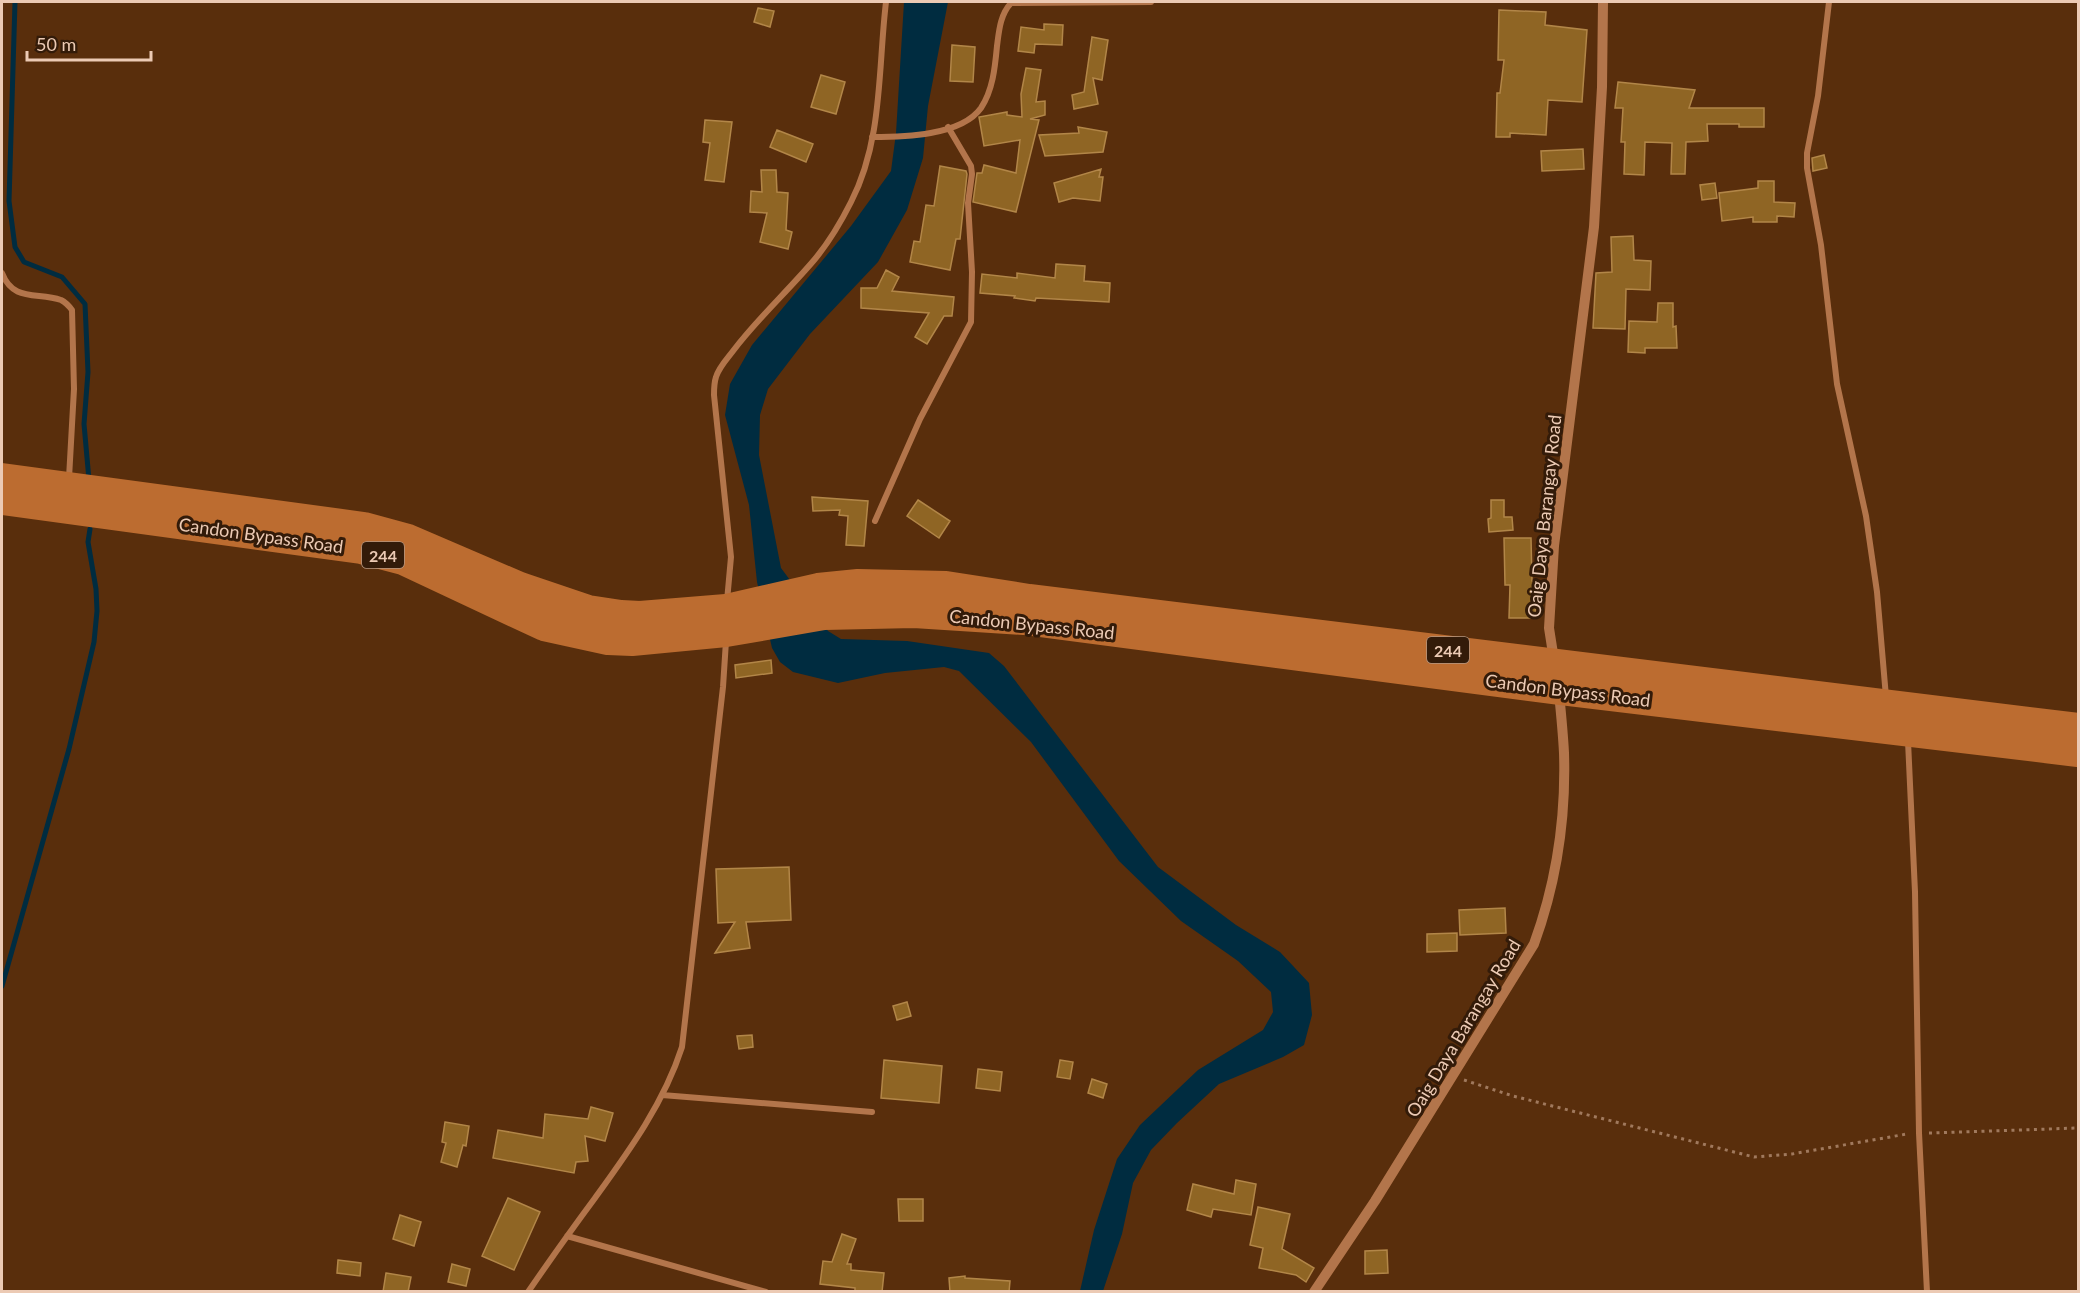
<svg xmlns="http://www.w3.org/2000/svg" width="2080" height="1293" font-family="Lato,sans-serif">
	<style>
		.water { fill: #002c40 }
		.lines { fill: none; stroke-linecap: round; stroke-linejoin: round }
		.stream { stroke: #002c40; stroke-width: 5 }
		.building { fill: #8f6524; stroke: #b28648; stroke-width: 1.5 }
		.path { stroke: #a0795d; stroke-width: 3; stroke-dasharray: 3 4.5; stroke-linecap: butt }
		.minor { stroke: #b3754b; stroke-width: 6 }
		.tertiary { stroke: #b3754b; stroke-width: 10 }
		.trunk { stroke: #bc6c30; stroke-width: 30 }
		.labels { text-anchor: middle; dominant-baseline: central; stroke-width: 6; stroke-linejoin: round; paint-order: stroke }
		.shield { fill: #331b09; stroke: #b49681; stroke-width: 1.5 }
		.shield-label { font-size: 16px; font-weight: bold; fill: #eccab4 }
		.street-label { font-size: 18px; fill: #eccab4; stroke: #331b09 }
	</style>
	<rect width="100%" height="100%" fill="#592e0c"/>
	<path class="water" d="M904,2H948L928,106L923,158L907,210L878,262L810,334L768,389L760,415L759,455L781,568L828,631L841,639L907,641L989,653L1004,666L1158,867L1236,925L1280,952L1309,983L1312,1015L1304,1045L1283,1057L1219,1084L1177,1123L1151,1150L1133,1183L1122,1234L1103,1291H1080L1094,1230L1117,1159L1140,1125L1198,1070L1263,1030L1273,1012L1271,992L1238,961L1181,921L1119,861L1031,742L959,671L944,667L885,673L838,683L793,672L780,662L772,648L757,582L749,505L725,415L730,384L752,345L851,226L891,171L896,133Z"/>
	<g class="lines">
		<path class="stream" d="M15,2L9,201L15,247L24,262L62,277L85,304L88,372L84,424L89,480
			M2,986L69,749L94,642L97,611L96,589L88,542L90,529"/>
	</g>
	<path class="building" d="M758,8L774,11L770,27L754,22Z
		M1499,10L1546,12L1545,25L1587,30L1582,102L1548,100L1546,135L1510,133V137H1496L1497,93H1500L1504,60H1498Z
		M1044,24L1063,25L1062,45L1035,44L1034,53L1018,51L1021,27L1044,30Z
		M1092,37L1108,40L1102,80L1093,78L1098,104L1074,109L1072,95L1084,92Z
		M952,45L975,47L973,82L950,81Z
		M1026,68L1041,70L1036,102L1045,101V115L1030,119L1039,120L1016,212L973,202L977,173H982L984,165L1016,173L1020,140L984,146L979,117L1007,112V115L1022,117L1021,94Z
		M821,75L845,82L836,114L811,107Z
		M1618,82L1695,90L1689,108H1764V127H1739V124H1707L1708,141L1686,142L1685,174H1671L1672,143L1645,142L1644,175L1624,174L1625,142H1621L1623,108H1615Z
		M705,120L732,122L724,182L705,180L710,143L703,142Z
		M1078,127L1107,132L1103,152L1045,156L1039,135L1079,133Z
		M777,130L813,144L806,162L770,147Z
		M1583,149L1584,169L1542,171L1541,151Z
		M1824,155L1827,168L1813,171L1812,158Z
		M940,166L966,171L967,174L960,239H956L950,270L910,262L914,241L920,242L926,205L934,206Z
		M1101,169L1099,177H1103L1100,201L1073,198L1059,202L1054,183Z
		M761,170H776L777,192L788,193L786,230L792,232L788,249L760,242L767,213L750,212L751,191L762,192Z
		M1758,181H1774V202L1795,203L1794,217L1777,216V222H1753V217L1722,221L1719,193L1758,188Z
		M1715,183L1717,198L1702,200L1700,185Z
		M1633,236L1634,260L1651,261L1650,290L1626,289L1625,329L1593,328L1596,273L1612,272L1611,237Z
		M1056,264L1085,266L1084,281L1110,283L1109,302L1036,298L1035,301L1014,298L1015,296L980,293L982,274L1017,278V273L1055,278Z
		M886,270L899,277L892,291L954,297L952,316H944L927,344L915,337L929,313L861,308V288H877Z
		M1658,303H1673V327L1676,326L1677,348H1645V353L1628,352L1629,321L1657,322Z
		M812,497L868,501L864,546L846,545L848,516L839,515L840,510L813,511Z
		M918,500L950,521L939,538L907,516Z
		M1491,500H1504V517H1512L1513,530L1489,532L1488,519L1491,518Z
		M1504,538H1531L1532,581L1536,582L1535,618H1509L1510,585H1505Z
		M771,660L772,673L736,678L735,665Z
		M789,867L791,920L746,922L750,948L715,953L735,922L718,923L716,869Z
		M1505,908L1506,933L1460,935L1459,910Z
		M1457,933V951L1427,952V934Z
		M907,1002L911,1016L897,1020L893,1006Z
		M752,1035L753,1047L739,1049L737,1036Z
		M884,1060L942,1066L939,1103L881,1098Z
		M1060,1060L1073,1062L1070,1079L1057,1077Z
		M978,1069L1002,1072L1000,1091L976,1088Z
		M1092,1079L1107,1084L1103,1098L1088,1093Z
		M591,1107L613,1113L605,1141L585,1136L588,1161L576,1162L574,1173L493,1158L498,1130L543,1138L545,1114L588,1119Z
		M445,1122L469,1126L466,1146L463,1145L457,1167L441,1162L446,1143L442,1142Z
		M1236,1180L1256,1184L1251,1215L1213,1209L1211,1217L1187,1210L1193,1184L1234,1194Z
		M508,1198L540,1212L514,1270L482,1256Z
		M898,1199H923V1221H899Z
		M1258,1207L1290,1214L1282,1249L1314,1268L1306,1282L1296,1275L1259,1268L1263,1248L1250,1245Z
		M400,1215L421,1222L414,1246L393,1239Z
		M842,1234L856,1239L847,1264H851V1270L884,1273L882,1292H855V1288L820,1284L823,1261L832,1262Z
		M1387,1250L1388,1273L1365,1274V1251Z
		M338,1260L361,1263L360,1276L337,1273Z
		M452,1264L470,1269L466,1286L448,1282Z
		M386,1273L411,1277L408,1292H383Z
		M965,1276V1278L1010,1281L1009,1292H950L949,1278Z"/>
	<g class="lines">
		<path class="path" d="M1464,1080L1513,1096L1754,1157L1792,1154L1907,1134
			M1929,1133L2078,1128"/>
		<path class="minor" d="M1829,2L1818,96L1807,153V168L1821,245L1837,384L1866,516L1877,592L1886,697
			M872,137C903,137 961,136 981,108C993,90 995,67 997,46C999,31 1000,15 1011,3L1151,2
			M2,273C13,302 37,292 61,300C65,302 69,306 72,310L74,389L69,478
			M875,521L920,419L971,322L972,272L968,203L972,174L971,166L948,127
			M727,601L731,557L714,395C714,390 714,383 716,377C719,367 727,359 733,351C758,318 788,291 815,259C829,242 841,222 851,202C883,140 878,68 886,2
			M1908,741L1915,892L1919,1133L1927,1292
			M662,1095L872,1112
			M567,1236L766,1292
			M528,1292C550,1260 572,1229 595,1198C629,1151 664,1103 682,1047L723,687L726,641"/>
		<path class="tertiary" d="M1554,660L1549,628L1554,546L1594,227L1602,87L1603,2
			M1314,1292L1375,1201L1534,944C1556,884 1566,817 1564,753C1563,733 1561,713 1559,693"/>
		<path class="trunk" d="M2,478L364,527L408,539L520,587L588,610L621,615L640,616L726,609L818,588L858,584L946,586L1029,599L2078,728
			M2,500L361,549L403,560L544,626L608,640L632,641L726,632L824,615L914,613L1024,620L1559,690L2078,752"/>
	</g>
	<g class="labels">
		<g class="shield">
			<rect x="362" y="542" width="42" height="26" rx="4.5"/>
			<rect x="1427" y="637" width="42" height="26" rx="4.5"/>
		</g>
		<g class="shield-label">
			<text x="383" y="555">244</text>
			<text x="1448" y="650">244</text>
		</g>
		<g class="street-label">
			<text transform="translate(1544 516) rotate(-84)">Oaig Daya Barangay Road</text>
			<text transform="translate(261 535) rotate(8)">Candon Bypass Road</text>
			<text transform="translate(1032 624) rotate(6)">Candon Bypass Road</text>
			<text transform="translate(1568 690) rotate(7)">Candon Bypass Road</text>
			<text transform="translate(1463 1028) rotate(-59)">Oaig Daya Barangay Road</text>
		</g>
	</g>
	<rect width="2080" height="1293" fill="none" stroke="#eccab4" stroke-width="6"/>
	<path d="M27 51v9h124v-9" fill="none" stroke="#eccab4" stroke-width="3"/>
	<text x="36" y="51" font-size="18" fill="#eccab4" stroke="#331b09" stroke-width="4.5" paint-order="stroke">50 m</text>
</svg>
